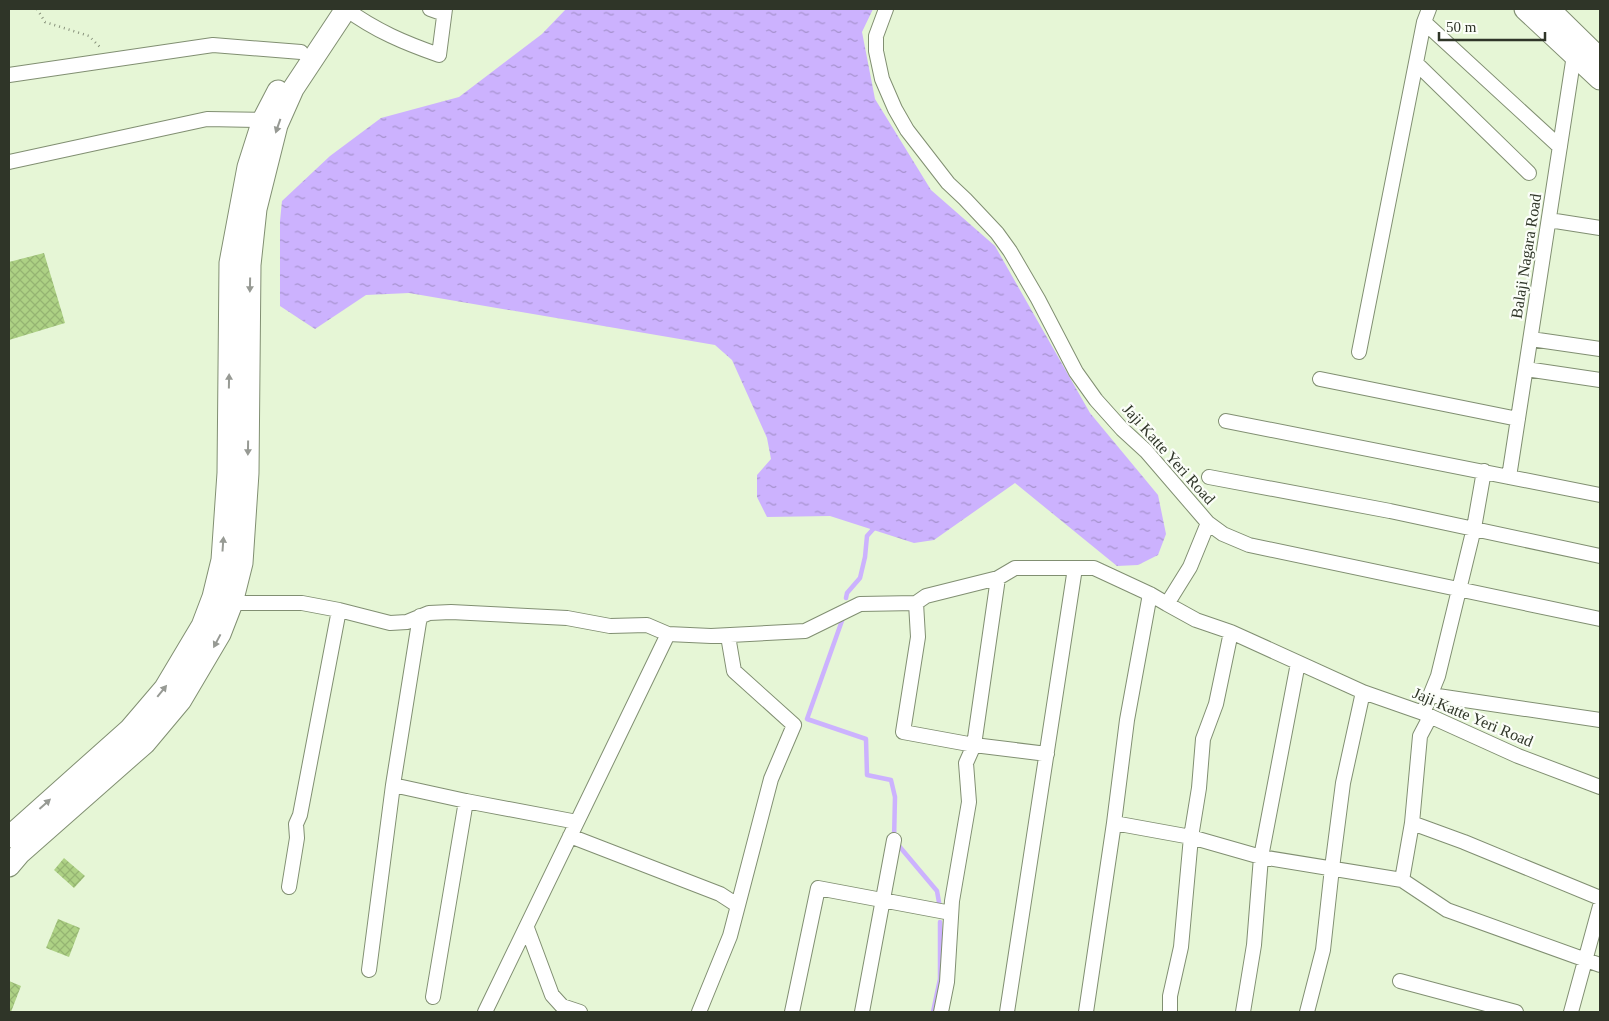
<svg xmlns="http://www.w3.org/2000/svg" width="1609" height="1021" font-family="'Times New Roman',serif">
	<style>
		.water { fill: url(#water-ripples) }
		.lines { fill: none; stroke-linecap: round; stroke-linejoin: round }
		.stream { stroke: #ccb2fe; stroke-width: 4.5 }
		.building { fill: url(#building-cross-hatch) }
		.minor-casing { stroke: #818f72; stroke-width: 16 }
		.highway-casing { stroke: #818f72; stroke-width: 23 }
		.path { stroke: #88927c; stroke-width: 2.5; stroke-dasharray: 1 4; stroke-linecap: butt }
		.minor { stroke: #fff; stroke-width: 14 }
		.highway { stroke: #fff; stroke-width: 21 }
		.oneway { fill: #979a94 }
		.labels { text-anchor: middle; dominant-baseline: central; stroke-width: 4.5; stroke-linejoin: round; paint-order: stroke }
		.street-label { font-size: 16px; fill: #2f3528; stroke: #fbfef8 }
	</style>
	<defs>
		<pattern id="water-ripples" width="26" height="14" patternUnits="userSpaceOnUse" patternTransform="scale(1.25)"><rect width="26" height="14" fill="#ccb2fe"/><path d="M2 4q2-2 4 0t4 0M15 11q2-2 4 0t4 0" fill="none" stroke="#a692ce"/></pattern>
		<pattern id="building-cross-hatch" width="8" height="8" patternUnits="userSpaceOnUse" patternTransform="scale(1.25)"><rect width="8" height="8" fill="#add184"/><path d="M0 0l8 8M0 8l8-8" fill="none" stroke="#95b472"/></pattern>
	</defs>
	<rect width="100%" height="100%" fill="#e6f6d6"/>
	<path class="water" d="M566,9H873L862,32L875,99L931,190L995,246L1090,413L1158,495L1166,534L1158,555L1138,565L1117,566L1015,483L934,540L914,543L830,516L767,517L757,497V475L771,459L767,438L732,360L715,345L409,293L366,295L315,329L280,306V221L282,201L330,156L381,118L459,97L542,34Z"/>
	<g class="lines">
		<path class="stream" d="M846,598L847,593L860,578L865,557L867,536L876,526
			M844,615L807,719L866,739L867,775L891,780L895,797L894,840L937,891L940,908
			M933,1012L940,979V922"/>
	</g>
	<path class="building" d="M44,253L65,323L9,340V262Z
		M64,858L85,876L74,888L54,870Z
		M58,919L80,928L69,957L46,948Z
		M9,981L21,986L11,1012H9Z"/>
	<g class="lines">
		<g class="minor-casing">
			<path id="minor" d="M346,9C376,31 405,43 439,55L445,9
				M430,9L444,14
				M886,9L876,36V51L882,79L895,109L907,130L948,183L965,199L997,233L1010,251L1038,299L1076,372L1096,400L1122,429L1146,451L1208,523L1190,567L1167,604L1196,620L1231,632L1363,692L1423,713L1518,756L1600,787
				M1424,22L1560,147
				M1416,63L1529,173
				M9,75L213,45L301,52
				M9,162L207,119L263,120
				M1549,220L1600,228
				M1531,339L1600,349
				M1359,352L1424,22L1429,9
				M1526,369L1600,380
				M1320,379L1518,419
				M1226,421L1600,495
				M1209,477L1390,511L1600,556
				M1509,477L1574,55L1576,51
				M1208,523L1223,534L1249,545L1600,619
				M226,601L232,603H302L339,610L390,623L407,622L429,613L451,612L567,618L610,626L647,625L668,634L711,636L805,631L860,604L916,603L926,596L998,578
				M916,603L918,637L903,732L974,745L1047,754
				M1431,695L1600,720
				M1423,713L1438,676L1474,528L1484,471
				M393,785L466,801L577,822
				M1114,823L1191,837L1261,857L1402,880L1447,910L1600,965
				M1412,823L1464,842L1600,898
				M570,836L720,894L737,905
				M1402,880L1412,823L1420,736L1430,717
				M289,887L297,838L296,824L300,815L339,610
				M527,928L552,995L562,1006L580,1012
				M369,970L393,785L420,616
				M1400,981L1516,1012
				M433,997L466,801
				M485,1012L668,634
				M699,1012L730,936L771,779L794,725L734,671L728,636
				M792,1012L818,888L951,913
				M862,1012L894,840
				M941,1012L947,982L952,901L969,802L966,763L974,745L998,578L1015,568H1094L1150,594L1167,604
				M1007,1012L1075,568
				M1086,1012L1114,823L1127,720L1150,594
				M1170,1012V996L1181,947L1191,837L1199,788L1203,739L1216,704L1231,632
				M1243,1012L1254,945L1261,857L1298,663
				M1307,1012L1323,950L1332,868L1343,783L1363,692
				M1571,1012L1600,906"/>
		</g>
		<g class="highway-casing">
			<path id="highway" d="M1525,9L1600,79
				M1549,9L1597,56
				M9,837L130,729L165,688L202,626L213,597L222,560L228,473L230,263L248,167L263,120L278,91
				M9,866L20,853L145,743L181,700L220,634L232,603L242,563L248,473L250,265L256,209L277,125L293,89L346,9"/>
		</g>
		<path class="path" d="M37,9L45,22L89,36L102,49"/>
		<use href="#minor" class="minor"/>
		<use href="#highway" class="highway"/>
	</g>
	<defs><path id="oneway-solid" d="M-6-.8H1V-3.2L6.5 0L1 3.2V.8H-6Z" transform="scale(1.25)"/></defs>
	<g class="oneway">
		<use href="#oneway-solid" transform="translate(278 126) rotate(109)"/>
		<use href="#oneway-solid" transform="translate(250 285) rotate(91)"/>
		<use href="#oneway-solid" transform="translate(229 381) rotate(-89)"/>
		<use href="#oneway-solid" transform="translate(248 448) rotate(91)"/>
		<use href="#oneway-solid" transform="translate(223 544) rotate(-86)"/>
		<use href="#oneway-solid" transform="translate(217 641) rotate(118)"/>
		<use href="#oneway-solid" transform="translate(162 691) rotate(-51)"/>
		<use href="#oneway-solid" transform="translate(45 804) rotate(-42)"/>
	</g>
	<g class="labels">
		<g class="street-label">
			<text transform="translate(1526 256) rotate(-81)">Balaji Nagara Road</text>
			<text transform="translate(1169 454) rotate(48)">Jaji Katte Yeri Road</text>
			<text transform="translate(1473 717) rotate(23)">Jaji Katte Yeri Road</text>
		</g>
	</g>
	<rect width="1609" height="1021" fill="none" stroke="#2f3528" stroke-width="20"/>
	<path d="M1439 32v8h106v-8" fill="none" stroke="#2f3528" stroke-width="2.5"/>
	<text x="1446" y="32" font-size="15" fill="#2f3528" stroke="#fbfef8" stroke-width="4" paint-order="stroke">50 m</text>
</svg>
